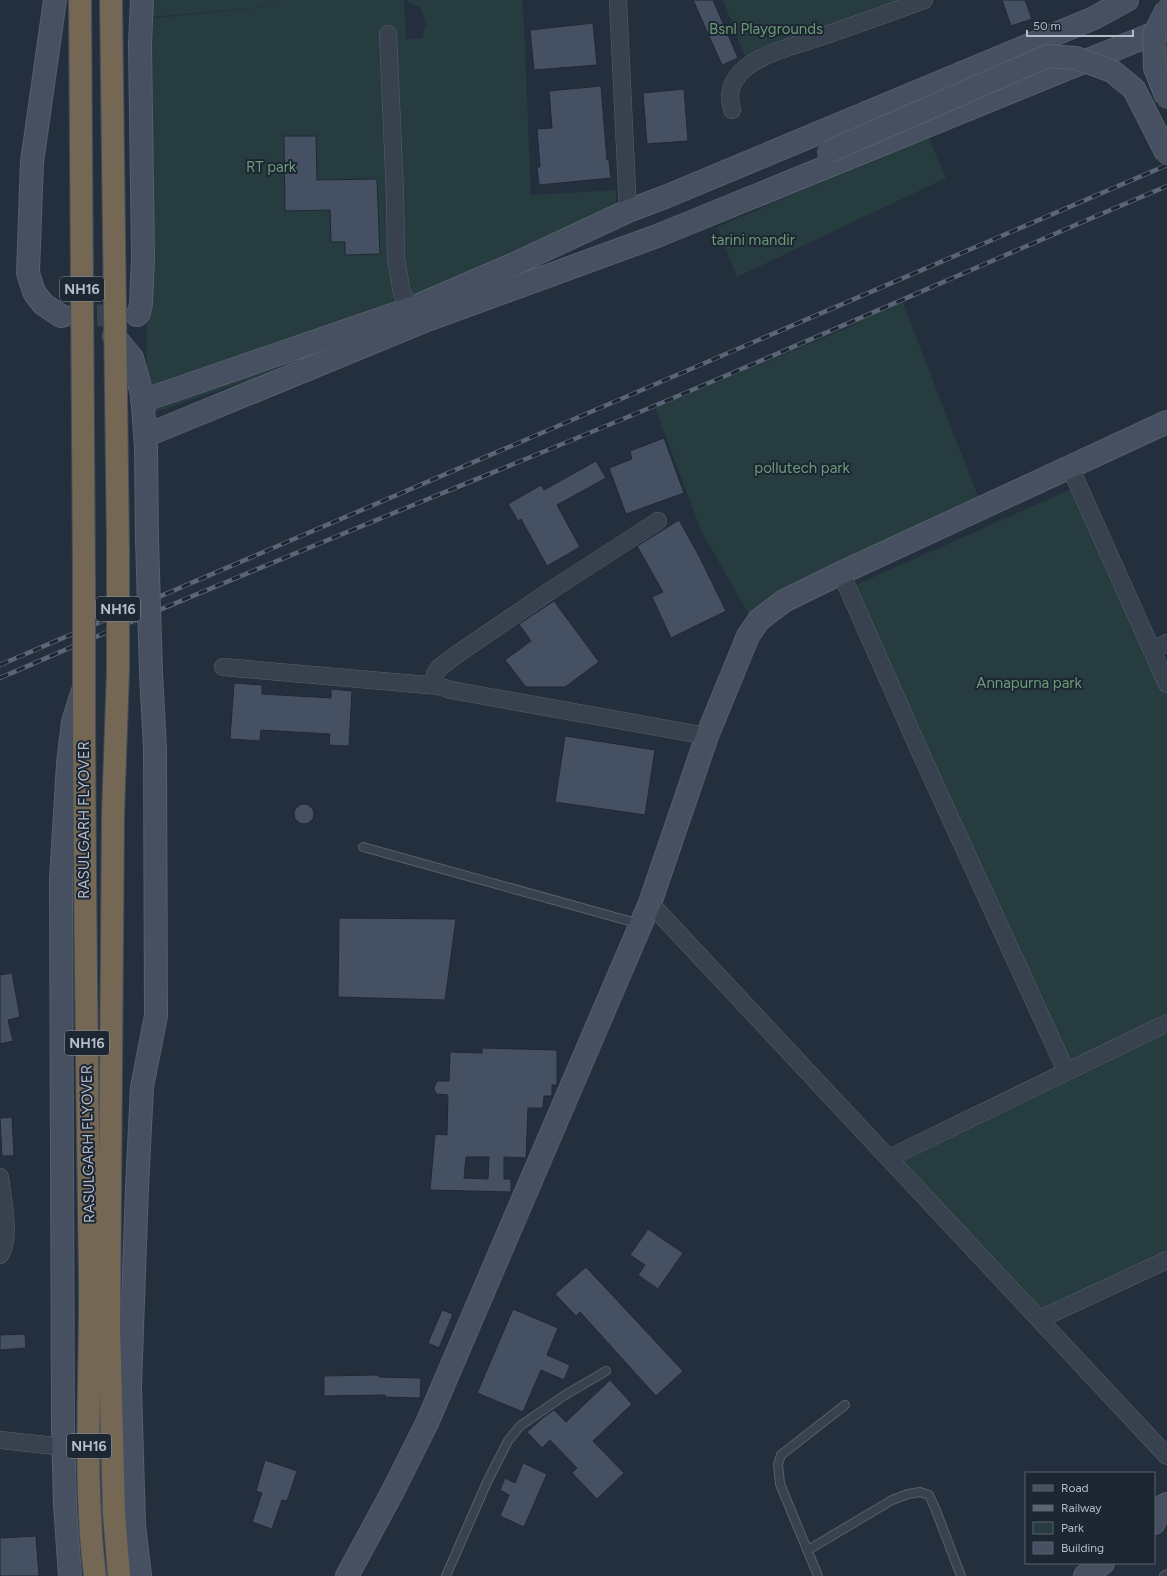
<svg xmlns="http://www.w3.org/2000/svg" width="1167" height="1576" font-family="Figtree,sans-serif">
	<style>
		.green { fill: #263c3f }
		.building { fill: #455162; stroke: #1f2835; fill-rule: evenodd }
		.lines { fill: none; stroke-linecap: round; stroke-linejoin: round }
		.secondary-tunnel { stroke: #3a4453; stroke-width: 22; stroke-dasharray: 22 11; stroke-linecap: butt }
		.lane-casing { stroke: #565f6c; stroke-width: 10 }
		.street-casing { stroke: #565f6c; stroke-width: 18 }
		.secondary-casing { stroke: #565f6c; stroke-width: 24 }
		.highway-casing { stroke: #434c59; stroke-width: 24 }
		.lane { stroke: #38414e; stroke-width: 8 }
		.street { stroke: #38414e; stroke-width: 17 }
		.secondary { stroke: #465061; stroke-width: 22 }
		.highway { stroke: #746855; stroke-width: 22 }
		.rail-casing { stroke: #5a6575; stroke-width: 4.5 }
		.rail { stroke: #1d2633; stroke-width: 3; stroke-dasharray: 9; stroke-linecap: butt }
		.secondary-bridge-casing { stroke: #565f6c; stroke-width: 24; stroke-linecap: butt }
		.highway-bridge-casing { stroke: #434c59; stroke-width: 24; stroke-linecap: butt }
		.secondary-bridge { stroke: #465061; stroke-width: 22 }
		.highway-bridge { stroke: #746855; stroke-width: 22 }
		.labels { text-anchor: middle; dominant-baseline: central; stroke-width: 4; stroke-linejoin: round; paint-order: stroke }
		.shield { fill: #1d2633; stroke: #878f9c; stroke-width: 1 }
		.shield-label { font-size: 14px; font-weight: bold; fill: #b4bcc9 }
		.park-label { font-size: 15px; fill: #6b9a76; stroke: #1d2633 }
		.street-label { font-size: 15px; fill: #b4bcc9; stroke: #1d2633 }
	</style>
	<rect width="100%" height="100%" fill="#242f3e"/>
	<path class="green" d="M140,0H404L406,39L422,38L426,25L421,8L405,0H522L524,26L531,195L616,190V207L408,316L254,378L147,415L146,19L277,6L140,18Z
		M723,0H924L749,66Z
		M928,137L946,178L737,277L717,227Z
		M902,301L982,507L753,622L701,530L655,408L859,323L858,318Z
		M1078,486L1167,684V1260L1040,1319L889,1158L1066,1071L849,588Z"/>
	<path class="building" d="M693,0H713L738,58L722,65Z
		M1002,0H1025L1032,19L1011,26Z
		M593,23L597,65L534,70L530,30Z
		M601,86L607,160H609L611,178L539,185L537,167H540L537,129L552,128L549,91Z
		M684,89L688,141L647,144L643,93Z
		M284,136H316L317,180L377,179L380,254L345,255V242H331L330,210L285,211Z
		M664,438L684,493L626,514L609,468L632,459L630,451Z
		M596,461L606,478L557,505L580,547L547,566L521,519L518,521L508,504L541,485L544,490Z
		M679,520L700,558L726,611L671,638L652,597L663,592L637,546Z
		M554,601L599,662L565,687H526L505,660L531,641L519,624Z
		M234,683L262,685V694L331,698V689L352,691L349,746L329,745L330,734L261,730L260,741L230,739Z
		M565,736L655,750L645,815L555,802Z
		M294 814a10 10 0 1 1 20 0a10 10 0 1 1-20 0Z
		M339,918L456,919L445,1000L338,997Z
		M12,973L20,1017L8,1020L13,1041L0,1044V975Z
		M482,1048L557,1050V1085H552V1096H544L543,1108H528L526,1158L504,1157V1179H511V1192L430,1190L435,1134L447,1135L448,1095L436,1094L434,1088L437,1081H449L450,1052L482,1053ZM466,1157H489L488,1179L464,1178Z
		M12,1117L14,1156H2L0,1118Z
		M648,1229L683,1253L658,1289L638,1275L645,1265L630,1255Z
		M586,1267L683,1371L656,1396L580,1312L576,1316L555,1294Z
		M513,1309L558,1328L547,1355L570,1365L564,1380L541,1370L523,1412L477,1393Z
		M442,1310L453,1314L439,1348L428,1343Z
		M25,1334L26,1348L0,1350V1335Z
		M379,1375V1377L421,1378L420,1398L385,1397V1395L324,1396V1376Z
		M610,1380L632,1404L593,1441L624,1473L597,1499L572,1473L577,1468L550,1440L542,1448L527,1432L545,1416L554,1410L566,1422Z
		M265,1460L297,1471L287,1501L282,1500L272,1529L252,1522L262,1493L256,1491Z
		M523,1463L547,1474L524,1527L500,1516L509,1495L500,1490L505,1478L515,1483Z
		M36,1536L39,1576H0V1538Z"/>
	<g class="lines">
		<path class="secondary-tunnel" d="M64,316L134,315"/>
		<g class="lane-casing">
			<path id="lane" d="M363,847L640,924
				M808,1550L892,1500L908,1494L920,1492L929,1495L935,1508L961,1576
				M446,1576L487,1482L508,1441L520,1426L565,1395L606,1371
				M818,1576L780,1484L778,1464L781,1455L845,1405
				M1164,1576L1167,1574"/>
		</g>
		<g class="street-casing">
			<path id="street" d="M618,0L628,211
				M388,34L395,195L396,259L402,293L412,308
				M732,110C728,94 730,84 742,71C759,54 794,46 817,38C853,26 888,13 924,0
				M1070,467L1167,684
				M658,521L550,591L456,655L439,668L435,674L434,680L439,686L451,690L707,736
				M841,573L921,754L1066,1071
				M1152,651L1167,643
				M223,667L439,686
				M650,903L1167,1456
				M889,1158L1167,1023
				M0,1177C2,1197 12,1239 0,1255
				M1040,1319L1167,1260
				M0,1440L64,1447"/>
		</g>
		<g class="secondary-casing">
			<path id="secondary" d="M55,0L32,162L28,273L34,292L43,304L61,316
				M137,315L139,313L141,304L143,257L140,44L142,0
				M114,336L132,358L142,394L146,447L147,539
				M142,401L412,308L512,265L628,211L665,197L1094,18L1127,0
				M145,436L427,320L657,236L1167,28
				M1154,1523L1160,1508L1167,1504
				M70,1576L65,1505L63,1427L61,879L68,764L73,722L82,693
				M140,1576L134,1525L130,1387L137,1187L142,1087L156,1016L155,749L151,673
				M347,1576L393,1491L427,1423L650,903L707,736L748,636L759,620L784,601L841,573L1167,422
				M1085,1576L1103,1563"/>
		</g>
		<g class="highway-casing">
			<path id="highway" d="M80,0L84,578
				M111,0L118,548
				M118,670L113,815L109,1324L114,1514L119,1576
				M84,674C84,875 87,1076 90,1277C91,1376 83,1477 95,1576"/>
		</g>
		<use href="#lane" class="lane"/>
		<use href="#street" class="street"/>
		<use href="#secondary" class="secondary"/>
		<use href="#highway" class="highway"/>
		<g class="rail-casing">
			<path id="rail" d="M0,665L1167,165
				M0,678C210,586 423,502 635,414C813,340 989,261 1167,186"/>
		</g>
		<use href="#rail" class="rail"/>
		<g class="secondary-bridge-casing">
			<path id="secondary-bridge" d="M1167,9L1154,35L1155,68L1167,98
				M828,152L1048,56L1076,58L1112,71L1134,89L1167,154
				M147,539L151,673"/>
		</g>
		<g class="highway-bridge-casing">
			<path id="highway-bridge" d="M84,578V674
				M118,670V548"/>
		</g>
		<use href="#secondary-bridge" class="secondary-bridge"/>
		<use href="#highway-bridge" class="highway-bridge"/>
	</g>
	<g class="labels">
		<g class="shield">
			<rect x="60" y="277" width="44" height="24" rx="3"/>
			<rect x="96" y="597" width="44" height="24" rx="3"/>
			<rect x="65" y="1031" width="44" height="24" rx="3"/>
			<rect x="67" y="1434" width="44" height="24" rx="3"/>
		</g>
		<g class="shield-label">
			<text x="82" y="289">NH16</text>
			<text x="118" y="609">NH16</text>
			<text x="87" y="1043">NH16</text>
			<text x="89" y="1446">NH16</text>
		</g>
		<g class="park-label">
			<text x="766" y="29">Bsnl Playgrounds</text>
			<text x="271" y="167">RT park</text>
			<text x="753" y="240">tarini mandir</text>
			<text x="802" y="468">pollutech park</text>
			<text x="1029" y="683">Annapurna park</text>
		</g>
		<g class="street-label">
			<text transform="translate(84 820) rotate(-90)">RASULGARH FLYOVER</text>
			<text transform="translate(88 1144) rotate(-91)">RASULGARH FLYOVER</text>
		</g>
	</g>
	<rect x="1025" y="1472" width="130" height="92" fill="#1d2633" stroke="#59626f"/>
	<rect x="1033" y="1485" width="20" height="6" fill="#465061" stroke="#59626f"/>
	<text x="1061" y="1492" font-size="12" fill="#b4bcc9">Road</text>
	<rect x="1033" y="1505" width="20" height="6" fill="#5a6575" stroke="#59626f"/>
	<text x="1061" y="1512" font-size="12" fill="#b4bcc9">Railway</text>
	<rect x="1033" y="1522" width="20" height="12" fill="#263c3f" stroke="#59626f"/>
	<text x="1061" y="1532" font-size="12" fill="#b4bcc9">Park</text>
	<rect x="1033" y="1542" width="20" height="12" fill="#455162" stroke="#59626f"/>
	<text x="1061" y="1552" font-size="12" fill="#b4bcc9">Building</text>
	<path d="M1027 30v6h106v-6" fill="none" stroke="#b4bcc9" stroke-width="2"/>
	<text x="1033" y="30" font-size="12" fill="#b4bcc9" stroke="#1d2633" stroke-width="3" paint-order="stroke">50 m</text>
</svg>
